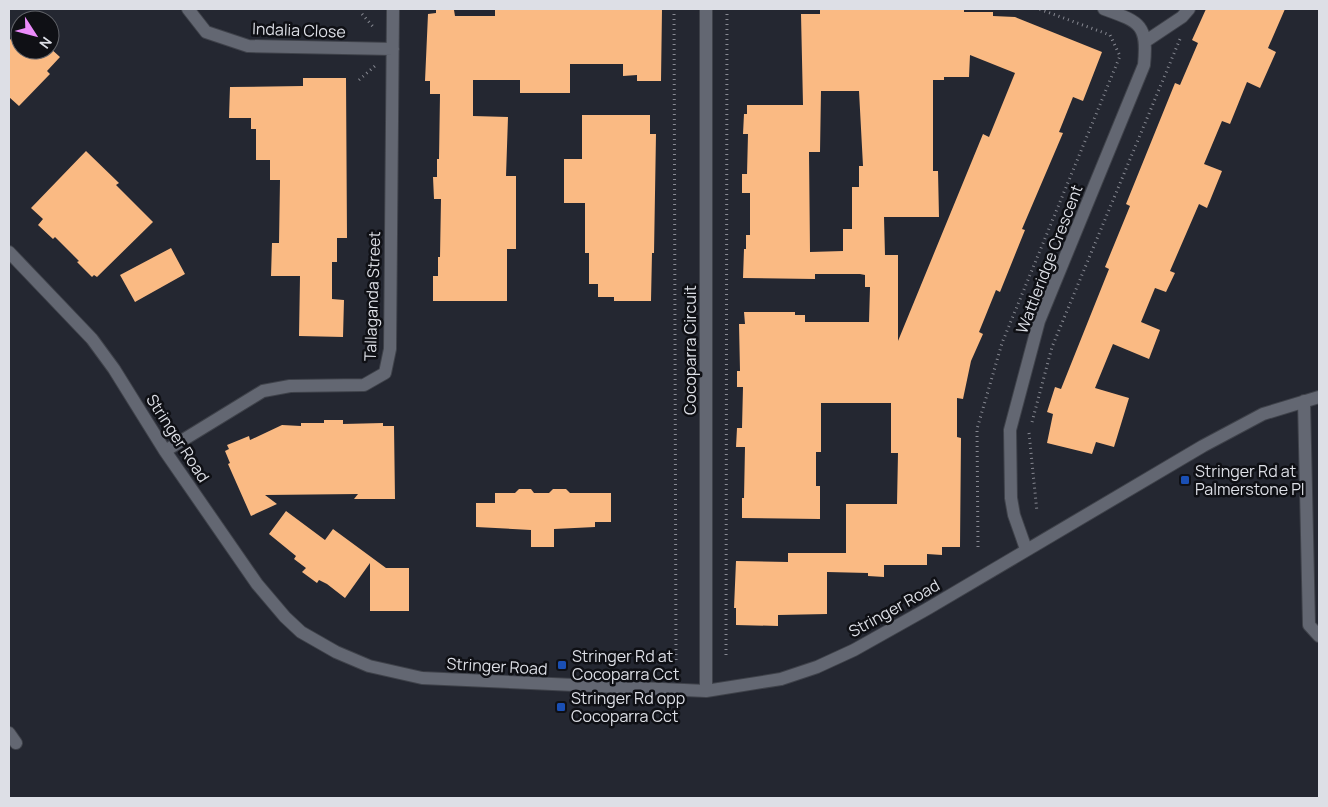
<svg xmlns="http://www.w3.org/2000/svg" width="1328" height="807" font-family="Manrope,sans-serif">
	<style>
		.building { fill: #faba83; fill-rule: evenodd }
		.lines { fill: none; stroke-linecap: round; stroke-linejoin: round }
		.minor-casing { stroke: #3f424a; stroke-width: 14 }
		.path { stroke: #868891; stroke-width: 3; stroke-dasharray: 1 4; stroke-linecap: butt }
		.minor { stroke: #636772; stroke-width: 12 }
		.transit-dot { fill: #1a4fb4; stroke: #0f1015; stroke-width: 2 }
		.labels { text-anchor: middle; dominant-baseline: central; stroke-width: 5; stroke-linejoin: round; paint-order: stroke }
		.street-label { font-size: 16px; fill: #dddfe6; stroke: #0f1015 }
		.poi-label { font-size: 16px; fill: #dddfe6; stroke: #0f1015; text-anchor: start }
	</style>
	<rect width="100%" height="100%" fill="#242731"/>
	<path class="building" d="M495,9H662L661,81H637V75L623,76V64H570V93H520V80H473V116L508,117L506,176H516V249H507V301H433V276H438V257H440L441,199H434L433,177H437V159H439L440,94H430V81H425L428,14L436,13V10H454L455,16H495Z
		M851,9H964V12H993V16L1015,17L1102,52L1083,101L1073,97L1059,132L1063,133L1022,229L1025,230L1000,292L996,290L979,332L983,334L971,361L963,399L957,398V437L961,438L960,547H942V555L927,554V565H884V577L868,576V573L827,572V614L778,615V626L736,625V608H734L736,561L788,562V553H846V504H897L898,453H891V403H821V452H816V486H820V519L742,518V498H744L745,447H736L737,428H742L743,387H737V371H740L739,324H745L744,312H795V315H805V322H869L870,287H865V275L860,274H815V279L743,278L744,249H746V235H750V193H742V174H747L748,134H743L744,114H747V105H803L801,14H820V10ZM970,55L1015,73L989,137L983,134L898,341V255H885L884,217H939L938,171H933V80H944V77H969ZM821,91H859L863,166H859V187H852V229H843V251L810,252L809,152H820Z
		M1206,9H1285L1268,48L1276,52L1260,88L1247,82L1230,124L1222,121L1204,164L1222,171L1207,208L1199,204L1170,271L1175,273L1166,292L1155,288L1141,322L1160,330L1149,359L1113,344L1095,388L1129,398L1114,447L1096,442L1092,454L1047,443L1053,414L1047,412L1055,387L1061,389L1109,269L1105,267L1130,206L1126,204L1175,83L1180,85L1198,43L1192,40Z
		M20,29V50H50V48L60,57L47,71L50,74L19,106L9,97V41Z
		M303,78H346L347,238H337V262H332V299L344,300L343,337L299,336L300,276H271L272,243H279L280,180H270V160H256V129H251V118H229L230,87L303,86Z
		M582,115H650V134H656L654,253H652L651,301H614V297H598V284H589V253H585V203H564V159H582Z
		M86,151L119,183L116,185L153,222L97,277L94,275L92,277L77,262L79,261L55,237L53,239L38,225L43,219L31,208Z
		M171,248L185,274L135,302L120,275Z
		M324,420H343V424L383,423V426H394L395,499H354L358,494L265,495L277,504L251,516L228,464L230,463L225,451L229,449L227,445L249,436L250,440L282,425L301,426V423H324Z
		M519,489H531L534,493H549L553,489H566L570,493H611V522H595V527L554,529V547H531V530L476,527V503H495V493H515Z
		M286,511L325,540L333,529L386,568H409V611H370V563L345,598L327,584L319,580L317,583L302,572L306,568L294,559L296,556L269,534Z"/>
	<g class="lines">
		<g class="minor-casing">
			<path id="minor" d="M188,9L206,32L248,46L393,49
				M1146,41L1182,17L1189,9
				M9,252L92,339L114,369L165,451L257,584L285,617L301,632L336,652L369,666L422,678L706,691L781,679L817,667L854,650L927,609L1203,446L1263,414L1319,397
				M1304,401L1309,625L1319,636
				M165,451L263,391L290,386L364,385L385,373L390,349L393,9
				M1026,549L1014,515L1011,498L1010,430L1039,321L1144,65C1148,24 1140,22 1104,9
				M706,691V9
				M9,733L16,743"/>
		</g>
		<path class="path" d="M674,9L676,660
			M362,14L375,29
			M359,80L376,65
			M1032,422L1052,347L1180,39
			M1029,433L1037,512
			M978,547L977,429L1002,343L1120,56L1110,35L1039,9
			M726,655L727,9"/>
		<use href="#minor" class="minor"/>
	</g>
	<g class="transit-dot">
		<rect x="1180" y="475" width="10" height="10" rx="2.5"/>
		<rect x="557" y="660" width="10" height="10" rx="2.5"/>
		<rect x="556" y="702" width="10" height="10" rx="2.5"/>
	</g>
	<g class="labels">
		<g class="street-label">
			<text transform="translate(299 30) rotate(2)">Indalia Close</text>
			<text transform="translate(1049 259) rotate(-69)">Wattleridge Crescent</text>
			<text transform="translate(372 296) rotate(-88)">Tallaganda Street</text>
			<text transform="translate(690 350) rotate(-90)">Cocoparra Circuit</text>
			<text transform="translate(178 438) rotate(57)">Stringer Road</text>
			<text transform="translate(894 608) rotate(-29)">Stringer Road</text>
			<text transform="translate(497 666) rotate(3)">Stringer Road</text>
		</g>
		<g class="poi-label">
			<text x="1195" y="471">Stringer Rd at<tspan x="1195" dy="18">Palmerstone Pl</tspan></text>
			<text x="572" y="656">Stringer Rd at<tspan x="572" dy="18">Cocoparra Cct</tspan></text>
			<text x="571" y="698">Stringer Rd opp<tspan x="571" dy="18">Cocoparra Cct</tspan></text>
		</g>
	</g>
	<rect width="1328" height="807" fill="none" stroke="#dddfe6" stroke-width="20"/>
	<g transform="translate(35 35) rotate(126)"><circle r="24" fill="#0f1015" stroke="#616369"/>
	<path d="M0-4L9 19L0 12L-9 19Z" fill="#ec8cfb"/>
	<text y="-8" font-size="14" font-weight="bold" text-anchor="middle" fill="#dddfe6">N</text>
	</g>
</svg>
